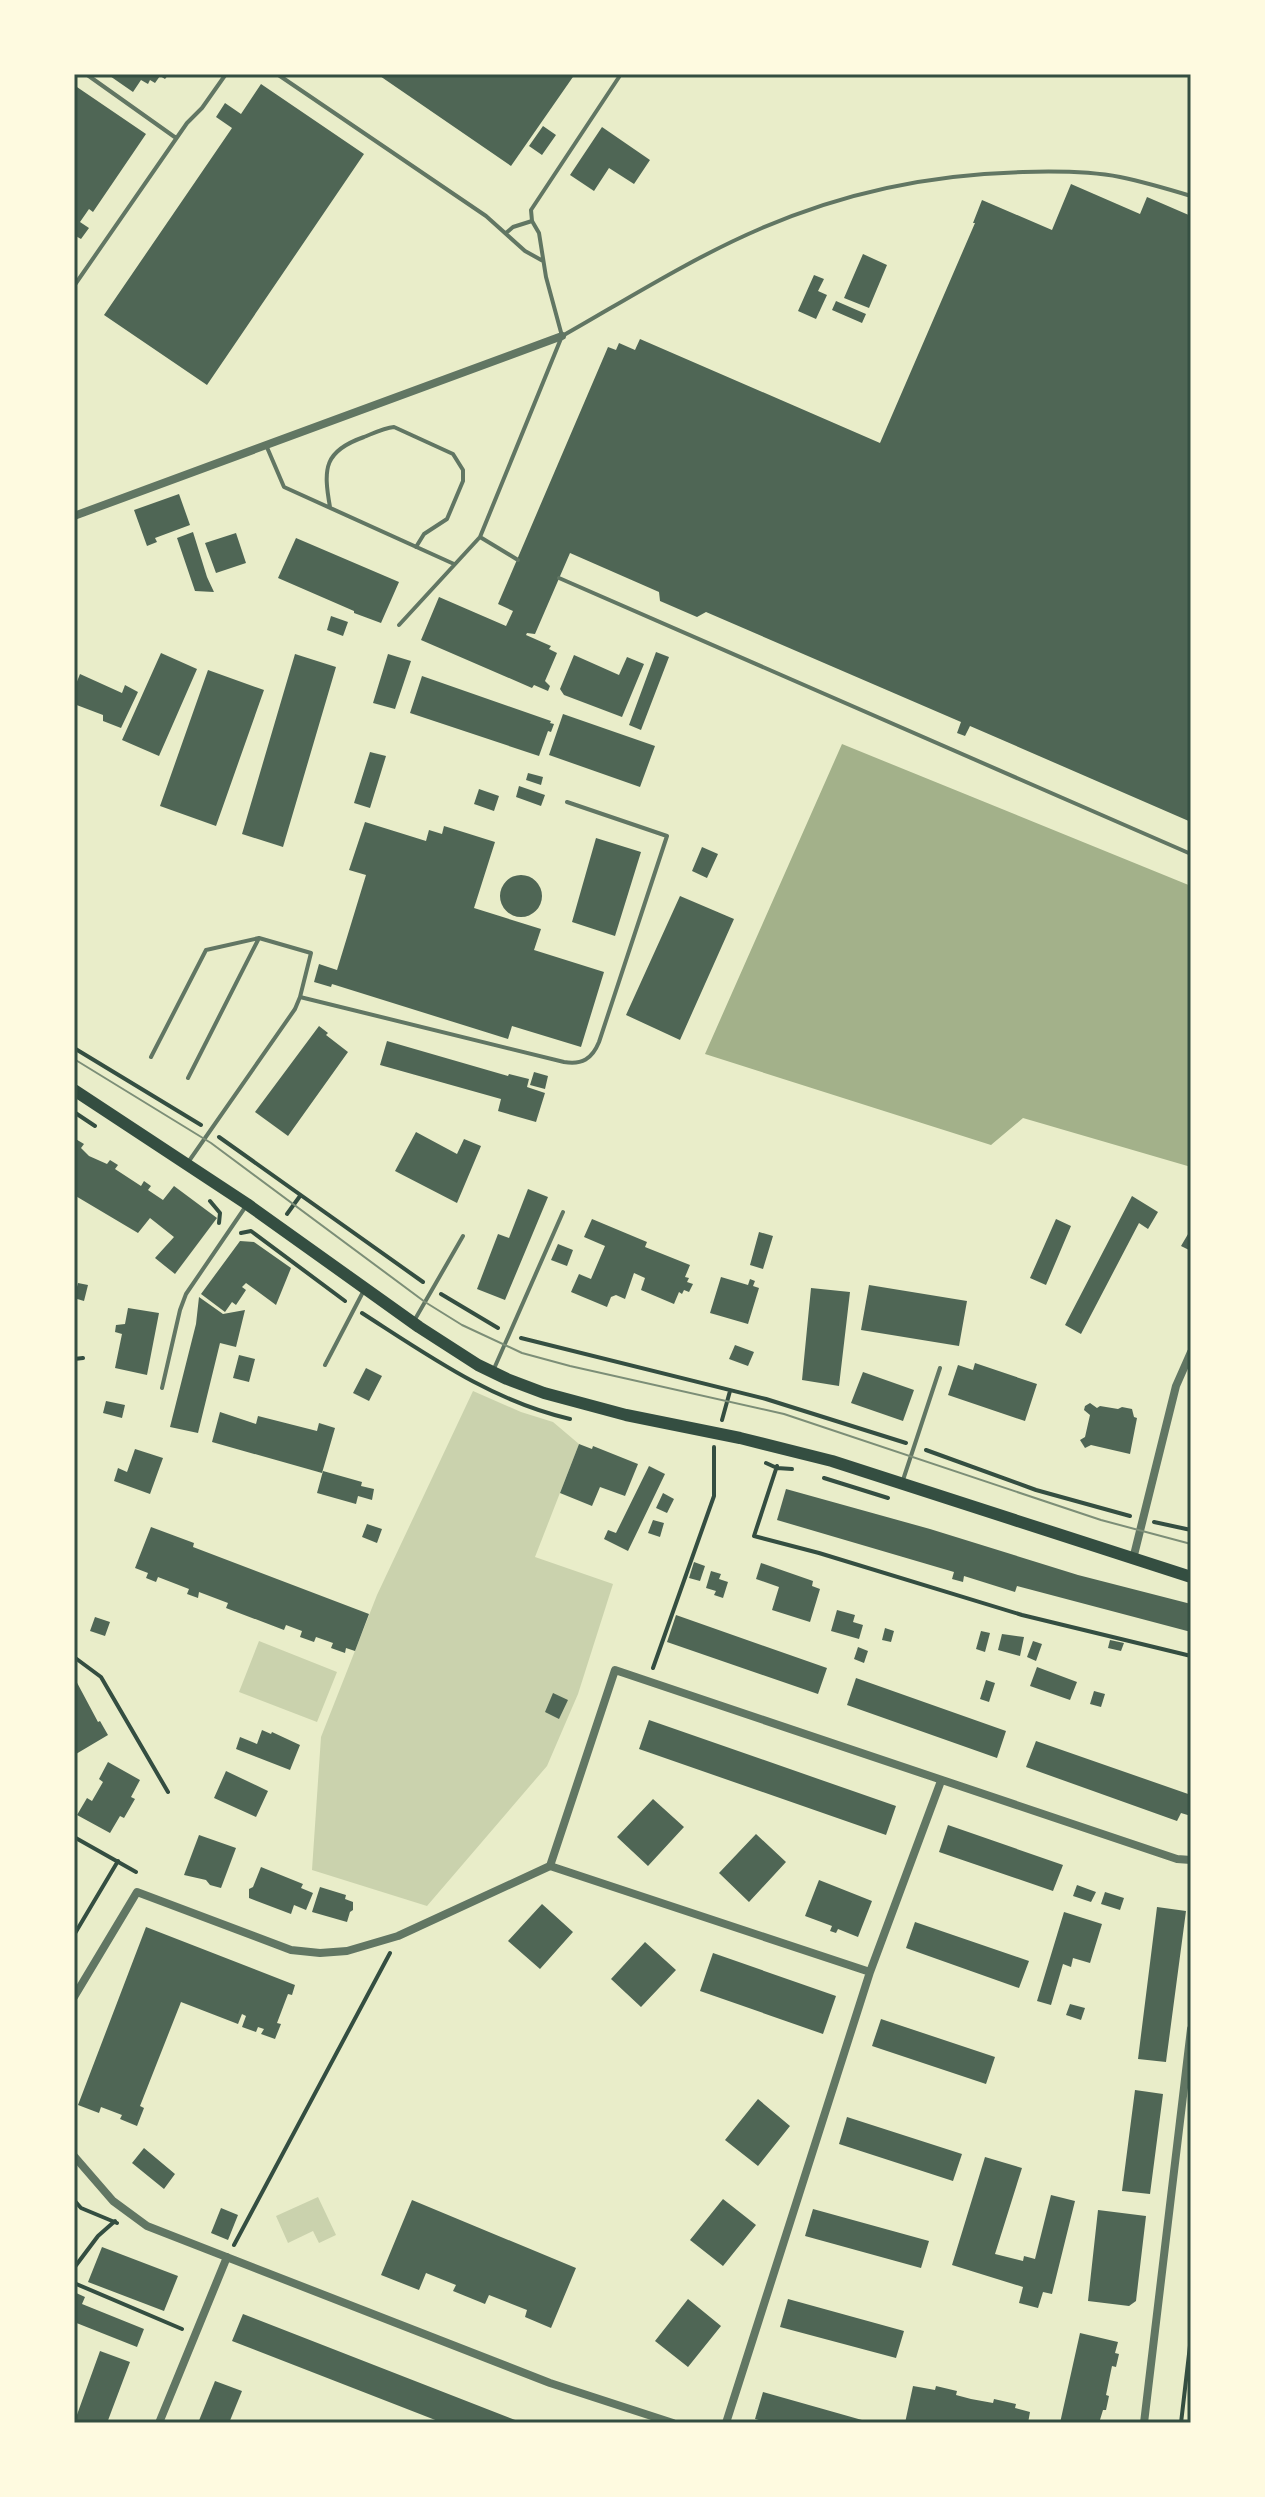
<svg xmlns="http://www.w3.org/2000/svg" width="1265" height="2497" font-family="Figtree,sans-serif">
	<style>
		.green { fill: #cad2ad }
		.water { fill: #a3b18a }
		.building { fill: #4f6655 }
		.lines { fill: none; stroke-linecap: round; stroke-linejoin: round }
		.path { stroke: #344e41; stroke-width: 4 }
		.service { stroke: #617663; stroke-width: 4 }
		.minor { stroke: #617663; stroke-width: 8 }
		.secondary { stroke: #344e41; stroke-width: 12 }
		.tram { stroke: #7c8e77; stroke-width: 2 }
		.neatline { fill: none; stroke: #344e41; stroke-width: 3 }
	</style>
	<rect width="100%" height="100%" fill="#e9edc9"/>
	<path class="green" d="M473,1391L521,1412L553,1422L579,1444L535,1557L613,1584L578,1694L547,1766L427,1906L312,1870L321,1737L377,1595Z
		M259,1641L337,1672L317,1722L239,1692Z
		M318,2197L336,2235L319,2243L313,2231L288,2243L276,2216Z"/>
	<path class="water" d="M842,744L1191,886V1167L1023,1118L991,1145L705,1054Z"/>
	<path class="building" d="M107,74H169L165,79L160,76L155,83L150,80L148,84L141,80L133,92Z
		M377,74H575L511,166Z
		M261,84L364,154L207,385L104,315L232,128L216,117L225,103L241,114Z
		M74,85L146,134L93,212L89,209L80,222L89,228L81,239L74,235Z
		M543,126L556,135L542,155L529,146Z
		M602,127L650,160L634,184L609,168L594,191L570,175Z
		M1071,184L1140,214L1147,197L1191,216V822L970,726L965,736L957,733L961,722L706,612L697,617L660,601L659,592L570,553L535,634L527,633L526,635L551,646L549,649L557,653L545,681L550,686L548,691L534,685L532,688L421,640L439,597L506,626L513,611L498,604L608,347L616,350L619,343L635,350L640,339L880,443L975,223H973L982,200L1052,230Z
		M863,254L887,265L869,308L844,298Z
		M814,275L824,279L818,291L827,295L816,319L798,311Z
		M836,301L866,314L862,323L832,310Z
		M179,494L190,525L155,538L157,542L147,546L134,510Z
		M193,532L207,577L214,592L195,591L177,538Z
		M236,533L246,563L216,573L205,543Z
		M296,538L399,582L381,623L354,613V611L278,578Z
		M331,616L348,622L343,636L327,630Z
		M656,652L669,657L641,730L629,725Z
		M161,653L197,669L159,756L122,740Z
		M295,654L336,667L283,847L242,834Z
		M388,654L411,661L395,709L373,703Z
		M574,655L619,675L627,657L644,664L622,717L564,695L560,689Z
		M208,670L264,690L216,826L160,806Z
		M80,674L122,693L125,685L138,692L121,728L103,721V715L74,704V689Z
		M422,676L551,721L550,723L554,724L551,732L548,731L539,756L410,713Z
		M563,714L655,746L640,787L549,755Z
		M370,752L386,756L370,808L354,803Z
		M528,773L543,777L541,785L526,780Z
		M519,786L545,795L541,806L516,797Z
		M479,789L499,796L494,811L474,804Z
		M365,822L426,841L429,830L442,834L444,826L495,842L474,908L541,929L534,950L604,972L581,1047L512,1026L508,1039L332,984L331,987L314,982L319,964L337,970L366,875L349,870Z
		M596,838L641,852L615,936L572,922Z
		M702,847L718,854L707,878L692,871Z
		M500 896a21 21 0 1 1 42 0a21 21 0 1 1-42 0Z
		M680,896L734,919L680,1040L626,1015Z
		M319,1026L328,1033L326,1035L348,1052L288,1136L255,1112Z
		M387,1041L508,1076L509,1074L529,1079L527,1087L545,1093L536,1122L498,1111L501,1099L380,1065Z
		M534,1072L548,1076L545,1089L530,1085Z
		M416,1132L457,1154L464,1139L481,1146L457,1203L395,1171Z
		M74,1138L84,1144L81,1148L89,1156L107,1164L110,1160L118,1165L115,1169L141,1186L144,1181L151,1186L148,1190L163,1200L174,1186L217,1218L175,1274L155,1258L174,1237L150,1218L138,1233L74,1195L77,1189L74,1188Z
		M528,1189L548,1197L505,1300L477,1289L498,1234L509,1238Z
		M1132,1196L1158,1212L1148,1229L1139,1223L1081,1334L1065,1325Z
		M592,1219L647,1242L645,1247L690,1265L685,1277L689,1278L687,1282L693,1284L689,1292L684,1290L682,1294L679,1292L674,1304L641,1290L645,1278L634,1273L625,1299L616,1295L611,1297L607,1307L571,1292L579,1274L591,1279L605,1246L584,1237Z
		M1056,1219L1071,1226L1046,1285L1030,1278Z
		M1191,1229V1251L1181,1246Z
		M759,1232L773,1236L763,1269L750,1265Z
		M240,1241L254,1242L291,1268L276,1305L246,1283L242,1287L246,1290L236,1305L232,1302L225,1312L201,1294Z
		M558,1244L573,1250L567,1266L551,1260Z
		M721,1277L748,1285L750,1279L755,1281L753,1286L759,1288L748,1324L710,1313Z
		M78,1283L88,1285L84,1301L74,1298Z
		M869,1285L967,1301L959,1346L861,1330Z
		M811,1288L850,1292L839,1386L802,1380Z
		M199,1297L223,1314L245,1310L236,1347L220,1343L198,1433L170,1427L196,1324Z
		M128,1308L159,1313L147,1375L115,1368L122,1334L115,1332L116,1325L125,1324Z
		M735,1345L754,1352L748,1366L729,1359Z
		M239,1355L255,1359L249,1382L233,1378Z
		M975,1363L1037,1384L1025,1421L948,1395L958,1365L973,1370Z
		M366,1368L382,1376L369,1401L353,1393Z
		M863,1372L914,1390L903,1421L851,1403Z
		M106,1401L125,1405L122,1418L103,1413Z
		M1090,1403L1097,1408L1100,1406L1118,1409L1122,1407L1132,1409L1134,1417L1137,1418L1130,1454L1091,1445L1085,1448L1080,1440L1085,1437L1090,1415L1084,1410L1085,1406Z
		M220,1412L256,1424L258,1416L317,1431L319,1423L335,1428L322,1473L212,1442Z
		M579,1444L592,1449L593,1446L638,1464L625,1496L600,1487L592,1506L560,1493Z
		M135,1449L163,1458L150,1494L114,1481L118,1468L127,1472Z
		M649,1466L665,1474L628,1551L604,1539L608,1530L616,1533Z
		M323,1471L362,1482L361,1486L374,1489L372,1500L358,1496L356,1504L317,1493Z
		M786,1489L930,1529L1078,1575L1191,1604V1632L1017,1586L1015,1592L964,1576L963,1582L952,1579L954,1572L777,1520Z
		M663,1493L674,1499L667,1513L656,1508Z
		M653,1520L664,1523L660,1537L648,1533Z
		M367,1524L382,1529L377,1543L362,1537Z
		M151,1527L194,1543L193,1547L369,1614L355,1651L346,1648L345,1653L331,1648L333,1643L316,1637L314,1642L300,1637L302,1631L286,1625L284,1630L226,1608L228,1603L199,1592L198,1598L187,1594L189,1589L158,1577L156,1582L146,1578L148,1573L135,1568Z
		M694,1562L705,1566L700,1581L689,1578Z
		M761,1563L813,1581L812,1586L820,1589L810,1622L772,1610L779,1587L756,1579Z
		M711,1571L721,1574L719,1579L728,1582L723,1598L714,1595L716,1591L706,1588Z
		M837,1610L855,1615L853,1622L863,1625L859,1639L831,1631Z
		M676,1615L827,1668L818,1694L667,1642Z
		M95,1617L110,1622L105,1636L90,1631Z
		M885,1628L894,1631L891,1642L882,1640Z
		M981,1631L990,1633L985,1652L976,1649Z
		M1002,1634L1024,1637L1020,1656L998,1650Z
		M1110,1640L1124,1643L1121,1651L1108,1648Z
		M1033,1641L1042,1644L1036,1661L1027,1657Z
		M858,1647L868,1651L864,1663L854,1659Z
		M1037,1667L1077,1682L1070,1700L1030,1686Z
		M74,1677L98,1722L100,1721L108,1735L76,1754L74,1750Z
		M856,1678L1006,1731L997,1758L847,1705Z
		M986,1680L995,1683L989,1702L980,1699Z
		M1094,1691L1105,1694L1101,1707L1090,1704Z
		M553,1693L568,1700L559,1719L545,1712Z
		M649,1720L896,1806L886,1835L639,1749Z
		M262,1730L271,1734L272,1732L300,1745L290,1770L236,1749L240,1737L257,1744Z
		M1036,1741L1191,1795V1816L1181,1813L1177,1821L1026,1767Z
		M108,1762L140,1780L131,1797L135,1799L124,1818L120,1816L110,1833L77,1815L87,1798L92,1801L103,1782L99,1779Z
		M226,1771L268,1791L256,1817L214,1798Z
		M653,1799L684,1827L648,1866L617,1837Z
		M948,1825L1063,1865L1053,1891L939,1852Z
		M756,1834L786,1862L749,1902L719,1873Z
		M199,1835L236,1848L221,1888L210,1885L206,1880L184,1875Z
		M261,1867L303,1884L301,1888L313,1893L306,1910L294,1905L291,1914L249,1898V1889L253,1887Z
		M819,1880L872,1901L858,1937L838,1929L836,1933L830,1931L832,1926L805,1916Z
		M1077,1885L1096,1892L1091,1902L1073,1896Z
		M320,1887L346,1895L345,1899L353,1902V1910L350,1912L347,1922L312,1912Z
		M1105,1892L1124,1898L1120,1910L1101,1904Z
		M542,1904L573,1932L540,1969L508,1941Z
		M1157,1907L1186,1911L1166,2062L1138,2059Z
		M1064,1912L1102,1924L1090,1963L1073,1958L1071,1967L1063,1964L1051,2005L1037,2001Z
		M915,1922L1029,1961L1019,1988L906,1948Z
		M146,1927L295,1985L292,1995L288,1994L277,2023L281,2024L275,2039L261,2034L264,2029L258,2027L256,2032L242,2027L246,2016L242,2014L238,2024L181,2002L140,2106L144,2108L137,2126L120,2119L122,2115L101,2107L99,2113L78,2105Z
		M645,1942L676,1970L641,2007L611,1979Z
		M713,1953L836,1996L823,2034L700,1991Z
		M1070,2004L1085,2008L1081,2020L1066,2015Z
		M881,2019L995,2057L986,2084L872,2046Z
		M1135,2090L1163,2094L1150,2194L1122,2191Z
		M758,2099L790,2126L758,2166L725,2140Z
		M847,2117L962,2154L953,2181L839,2144Z
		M144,2148L175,2174L164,2189L132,2163Z
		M985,2157L1022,2168L995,2254L1023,2261L1024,2256L1035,2259L1051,2195L1075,2201L1052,2294L1043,2292L1038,2308L1019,2303L1023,2287L952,2265Z
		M723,2199L756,2225L723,2266L690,2240Z
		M412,2200L576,2268L551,2328L525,2317L527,2310L489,2295L485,2304L453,2291L456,2285L426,2273L419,2290L381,2275Z
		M221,2208L238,2215L228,2240L211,2233Z
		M813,2209L929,2241L921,2268L805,2236Z
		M1098,2210L1146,2216L1136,2301L1129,2306L1088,2301Z
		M102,2247L178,2276L164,2311L88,2282Z
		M74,2292L85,2297L82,2304L144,2329L137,2347L74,2322Z
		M688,2299L721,2326L688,2367L655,2341Z
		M788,2299L904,2331L896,2358L780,2327Z
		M243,2314L523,2423H443L232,2341Z
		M1080,2333L1118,2342L1115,2353L1119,2354L1116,2367L1112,2366L1106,2395L1109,2396L1106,2410H1103L1099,2423H1060Z
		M100,2351L130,2362L107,2423H74Z
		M215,2381L242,2391L229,2423H198Z
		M913,2386L935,2390L936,2386L957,2391L956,2395L971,2399L993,2403L994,2399L1016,2404L1015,2408L1030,2412L1028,2423H905Z
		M763,2392L869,2422V2423H769L755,2419Z"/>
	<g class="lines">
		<path class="path" d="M74,1048L201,1125
			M74,1112L95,1126
			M219,1137L423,1282
			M210,1201L220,1213L219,1223
			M287,1214L300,1196
			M241,1233L251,1231L345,1301
			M441,1294L498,1328
			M362,1313C429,1356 492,1401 570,1419
			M521,1338L766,1399L906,1443
			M74,1359L83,1358
			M722,1420L730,1391
			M926,1450L1036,1490L1130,1516
			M766,1463L777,1468L792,1469
			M777,1466L754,1536L819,1553L1022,1615L1191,1656
			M824,1478L888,1498
			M1154,1522L1191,1530
			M74,1657L101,1677L168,1792
			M653,1668L714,1496V1447
			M74,1837L136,1872
			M74,1935L118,1861
			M74,2200L81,2208L117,2223
			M234,2245L390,1953
			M74,2268L98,2236L115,2221
			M74,2283L182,2329
			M1181,2423L1191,2337"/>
		<path class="service" d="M86,74L176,138
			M277,74L486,216L525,251L543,261
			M506,233L513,227L532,221
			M74,286L187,123L202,108L226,74
			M564,335C629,298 694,257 762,228C845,192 933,174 1023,172C1055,171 1089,171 1120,177C1144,182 1168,189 1191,196
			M266,445L284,487L454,564
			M330,507C323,468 324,451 364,437C374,433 384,428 394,427L453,454L463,470V481L447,519L424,534L416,547
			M480,537L518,560
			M559,578L1191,854
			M399,625L480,537L562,336L546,277L539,233L532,221L531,210L621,74
			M151,1057L206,950L259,938L311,953L300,997
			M188,1078L259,938
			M189,1161L295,1009L300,997L564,1062C582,1065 592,1059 599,1042L667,836L567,802
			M414,1321L463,1236
			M325,1365L363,1292
			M493,1371L563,1212
			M162,1388L180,1310L186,1294L246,1206
			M902,1483L940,1368"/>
		<path class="minor" d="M74,516L562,336
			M1133,1559L1176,1386L1191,1352
			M550,1866L870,1972
			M74,1997L137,1892L291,1950L320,1953L347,1951L398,1936L550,1866L615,1670L1177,1859L1191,1860
			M74,2156L113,2201L147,2226L550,2383L673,2423
			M159,2423L227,2257
			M726,2423L870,1972L941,1781
			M1144,2423L1191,2029"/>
		<path class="secondary" d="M74,1090L247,1204L419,1327L478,1365L507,1379L544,1393L626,1415L740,1438L832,1461L1191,1577"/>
		<path class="tram" d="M74,1059L211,1143L425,1302L462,1325L522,1353L570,1366L784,1414L1101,1520L1191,1544"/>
	</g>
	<rect width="1265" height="2497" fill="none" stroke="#fefae0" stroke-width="152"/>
	<rect x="76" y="76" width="1113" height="2345" class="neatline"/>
</svg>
